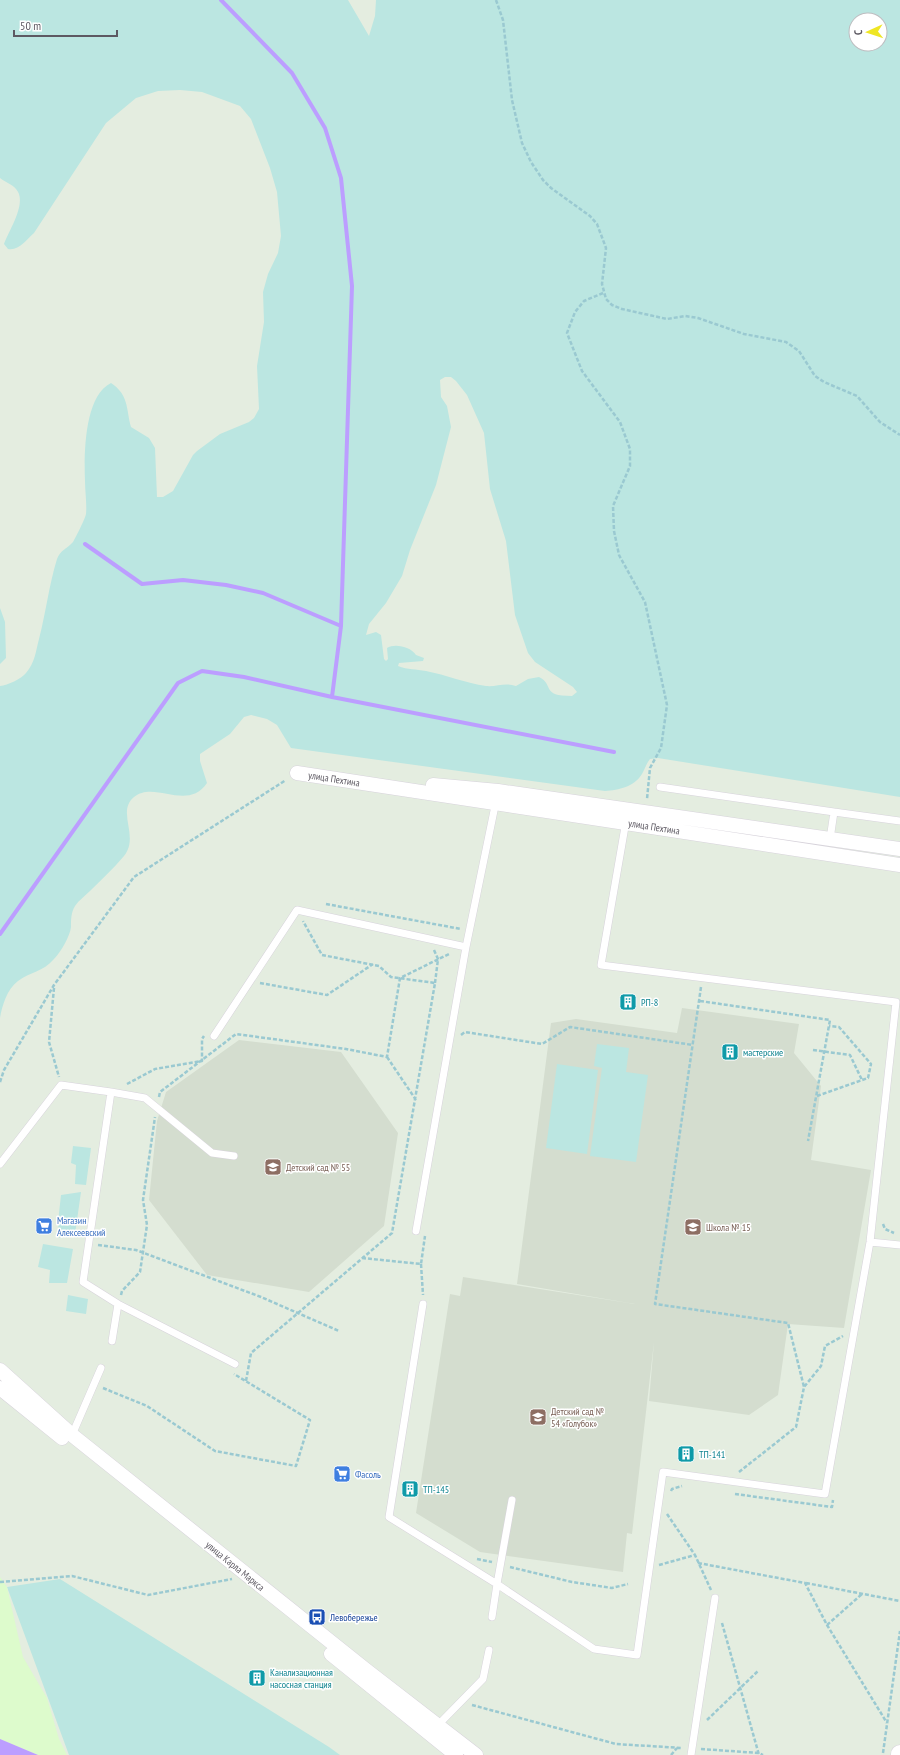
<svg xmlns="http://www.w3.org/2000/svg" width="900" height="1755" font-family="'PT Sans Narrow',sans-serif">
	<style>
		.education { fill: #d4ddcf }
		.green { fill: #bbe6e1; fill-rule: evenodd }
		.sand { fill: #ddfbcc }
		.water { fill: #bc9eff }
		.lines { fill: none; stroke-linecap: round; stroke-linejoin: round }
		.stream { stroke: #bc9eff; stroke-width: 4 }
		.service-casing { stroke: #d7d3db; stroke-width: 8 }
		.minor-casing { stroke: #d7d3db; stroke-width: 15 }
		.tertiary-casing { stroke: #d7d3db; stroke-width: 19 }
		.path { stroke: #9ac9d1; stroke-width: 2.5; stroke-dasharray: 4 2; stroke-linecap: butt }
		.service { stroke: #fff; stroke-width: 7 }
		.minor { stroke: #fff; stroke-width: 14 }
		.tertiary { stroke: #fff; stroke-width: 18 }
		.labels { text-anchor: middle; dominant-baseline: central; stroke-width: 3; stroke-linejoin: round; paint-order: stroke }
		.street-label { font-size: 10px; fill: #5d5962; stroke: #fff }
		.culture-label { font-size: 10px; fill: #0d838f; stroke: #fff; text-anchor: start }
		.education-label { font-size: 10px; fill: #785e54; stroke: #fff; text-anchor: start }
		.shop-label { font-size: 10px; fill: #366cbe; stroke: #fff; text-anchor: start }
		.transit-label { font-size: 10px; fill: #164399; stroke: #fff; text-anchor: start }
	</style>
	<rect width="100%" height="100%" fill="#e4ede0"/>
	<path class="education" d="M682,1008L799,1024L794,1053L821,1086L811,1160L871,1170L844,1328L788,1324L778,1395L749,1415L649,1401L654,1342L632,1534L627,1533L623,1572L480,1552L416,1513L450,1294L460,1296L463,1277L635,1304L517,1284L551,1023L576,1019L677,1033Z
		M239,1040L341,1052L398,1133L384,1226L309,1292L207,1275L149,1200L157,1121L166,1092Z"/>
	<path class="green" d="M0,0H348L369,36L375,16L376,0H900V797L658,758L650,759C646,764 645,769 642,774C634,787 619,790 605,791L291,748L277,725L267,719L251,715L244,717L230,734L200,754V761L207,783C187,812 155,780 134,797C116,812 140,836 124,856C113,869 101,880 90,891C85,896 79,900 75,906C71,913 71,919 71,927C70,936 61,952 54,959C43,972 30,972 18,981C7,989 2,1006 0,1018V686C8,685 21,679 26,673C35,663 36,650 39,639C46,612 49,585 57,559C60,550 68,548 73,542C76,537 85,519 86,514C87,504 85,491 85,481C84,455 84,396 111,383C129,395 126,408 131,427L149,438L155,448L157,497H163L173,491L193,455L197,451L220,434L249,422L254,418L259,409L257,366L264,322L263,292L268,274L278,253L281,236L277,192L270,168L251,119L240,106L202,92L180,90L158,91L136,98L106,123L34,233C26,240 19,251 8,249L4,244C9,230 28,202 16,189C12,184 5,182 0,178ZM856,20H880V44H856ZM445,377H451L456,381L467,395L484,433L490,489L506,541L515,615L528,653L535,662L573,687L577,692L572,696C540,696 555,685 539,677L528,679L516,686C505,682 497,687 486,686C466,683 446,675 426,671C416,669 408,670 398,666L399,663L423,661L424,658L416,655C411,647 395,643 387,648L388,659L386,661L384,659L381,635L376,632L366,635L369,624L386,603L402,576L410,550L436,485L451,427L447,406L441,397L440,380Z
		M0,608L5,622L6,658L0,664Z
		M597,1044L629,1048L626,1072L648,1075L636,1162L590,1156L602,1068L594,1066Z
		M557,1064L598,1070L587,1154L546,1148Z
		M73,1146L91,1148L86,1185L75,1184L76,1165L71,1163Z
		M81,1192L75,1234L59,1238L58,1222L61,1195Z
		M43,1244L73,1249L67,1283H49L50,1270L38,1267Z
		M68,1295L88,1299L86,1314L66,1311Z
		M60,1579L329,1747L340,1755H69L7,1587Z"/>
	<path class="sand" d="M0,1577L7,1587L23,1657L47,1698L59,1739L67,1755H38L0,1739Z"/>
	<path class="water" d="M0,1739L38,1755H0Z"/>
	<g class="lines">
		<path class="stream" d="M221,0L292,73L325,128L341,178L352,286L341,626
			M85,544L142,584L183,580L226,585L263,593L341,626L332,697
			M0,934L178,683L202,671L244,677L332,697L614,752"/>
		<g class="service-casing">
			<path id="service" d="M660,787L834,812L830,839
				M834,812L900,821
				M214,1036L297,910L466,947
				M0,1164L61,1085L111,1092
				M416,1231L466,947L496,801
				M870,1242L900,1245
				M118,1304L235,1364
				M423,1304L389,1517L497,1584L492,1617
				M112,1341L118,1304L83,1282L111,1092L145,1098L212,1153L234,1156
				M72,1435L101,1368
				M512,1500L497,1584L594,1649L637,1655L663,1472L825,1494L870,1242L896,1002L601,965L626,821
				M438,1725L483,1679L489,1650
				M691,1755L715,1598"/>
		</g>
		<g class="minor-casing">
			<path id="minor" d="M297,773L900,865
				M433,785L498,791L900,849
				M0,1370L72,1435L366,1670L476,1755
				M0,1388L62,1438
				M331,1654L456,1755"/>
		</g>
		<g class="tertiary-casing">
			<path id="tertiary" d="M900,1755V1754"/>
		</g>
		<path class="path" d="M496,0L503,20L512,100L522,143L531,162L543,180L551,188L590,216L597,224L606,248L602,284L606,299L612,305L622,309L667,319L685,316L698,318L744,334L786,342L799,351L815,376L824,382L857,396L880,422L900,435
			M603,293L584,301L575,312L567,333L582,371L620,422L630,449V466L613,506L614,531L619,555L645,602L667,705L661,748L650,768L647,799
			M326,904L461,929
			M434,950L438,959L435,983
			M260,983L327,995L373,964
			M701,987L655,1304L788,1323L804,1387
			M54,988L49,1042L59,1077
			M700,1001L830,1020L808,1141
			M461,1035L465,1032L542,1044L570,1027L693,1045
			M813,1050L850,1055L862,1080
			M387,1057L416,1100
			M0,1082L4,1070L54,985L134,877L286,780
			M127,1084L155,1069L202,1061V1039L204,1036
			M817,1096L868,1078L871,1064L839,1027L829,1026
			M159,1097L160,1092L236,1034L346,1049L387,1057L400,978L449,954
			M883,1224L885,1229L894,1233
			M98,1245L136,1250L261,1297L339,1331
			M362,1258L421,1264L425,1236
			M421,1264L423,1295
			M121,1295L122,1291L140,1272L147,1225L143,1200L155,1117
			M246,1381L251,1353L392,1233L435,983L391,977L379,966L322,955L303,921
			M103,1388L147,1406L215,1451L296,1466L310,1420L234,1374
			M739,1472L796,1427L804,1387L821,1366L825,1346L843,1336
			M671,1491L672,1489L682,1486
			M735,1494L832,1507L833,1500
			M667,1514L695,1555
			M477,1559L492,1562
			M698,1563L805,1583L827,1625L887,1723
			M659,1565L695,1555L711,1590
			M510,1567L572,1582L612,1588L628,1584
			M0,1582L72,1576L148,1595L232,1579
			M806,1583L900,1601
			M722,1623L759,1755
			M827,1625L862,1594
			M472,1705L616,1744L682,1748
			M707,1720L758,1671
			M701,1749L759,1753L763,1755
			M883,1753L900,1631
			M671,1755L677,1748"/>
		<use href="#service" class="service"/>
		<use href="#minor" class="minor"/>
		<use href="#tertiary" class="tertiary"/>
	</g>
	<defs>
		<g id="building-square" transform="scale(0.9)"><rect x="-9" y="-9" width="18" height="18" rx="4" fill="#0f9aa8" stroke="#fff"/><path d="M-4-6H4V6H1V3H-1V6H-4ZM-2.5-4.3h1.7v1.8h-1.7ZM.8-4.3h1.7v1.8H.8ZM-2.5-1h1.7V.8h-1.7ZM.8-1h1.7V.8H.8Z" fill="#fff"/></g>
		<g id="school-square" transform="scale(0.9)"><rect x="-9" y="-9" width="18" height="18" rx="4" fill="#8d6e63" stroke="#fff"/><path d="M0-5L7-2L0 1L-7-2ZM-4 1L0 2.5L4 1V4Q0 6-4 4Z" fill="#fff"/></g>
		<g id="supermarket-square" transform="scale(0.9)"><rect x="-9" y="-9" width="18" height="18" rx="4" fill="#3f7fe0" stroke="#fff"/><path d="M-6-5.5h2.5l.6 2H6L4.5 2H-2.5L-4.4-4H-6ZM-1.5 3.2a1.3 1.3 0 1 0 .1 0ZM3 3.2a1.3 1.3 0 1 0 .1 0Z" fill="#fff"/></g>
		<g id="bus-square" transform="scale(0.9)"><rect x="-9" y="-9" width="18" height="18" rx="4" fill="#1a4fb4" stroke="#fff"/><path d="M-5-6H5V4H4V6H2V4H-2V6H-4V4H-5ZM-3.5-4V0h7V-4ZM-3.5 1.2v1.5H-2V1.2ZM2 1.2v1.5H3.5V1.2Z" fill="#fff"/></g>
	</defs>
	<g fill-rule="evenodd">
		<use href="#building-square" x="628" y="1002"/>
		<use href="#building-square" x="730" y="1052"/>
		<use href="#school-square" x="273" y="1167"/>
		<use href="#supermarket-square" x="44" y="1226"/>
		<use href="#school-square" x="693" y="1227"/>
		<use href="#school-square" x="538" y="1417"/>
		<use href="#building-square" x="686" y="1454"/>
		<use href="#supermarket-square" x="342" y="1474"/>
		<use href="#building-square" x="410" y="1489"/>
		<use href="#bus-square" x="317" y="1617"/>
		<use href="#building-square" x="257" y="1678"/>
	</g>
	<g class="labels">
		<g class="street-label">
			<text transform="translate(334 779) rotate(9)">улица Пехтина</text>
			<text transform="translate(654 827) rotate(9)">улица Пехтина</text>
			<text transform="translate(235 1566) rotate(39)">улица Карла Маркса</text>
		</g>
		<g class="culture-label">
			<text x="641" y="1002">РП-8</text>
			<text x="743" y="1052">мастерские</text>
			<text x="699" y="1454">ТП-141</text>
			<text x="423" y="1489">ТП-145</text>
			<text x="270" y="1672">Канализационная<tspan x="270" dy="12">насосная станция</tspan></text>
		</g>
		<g class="education-label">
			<text x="286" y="1167">Детский сад № 55</text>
			<text x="706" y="1227">Школа № 15</text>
			<text x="551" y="1411">Детский сад №<tspan x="551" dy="12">54 «Голубок»</tspan></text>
		</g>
		<g class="shop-label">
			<text x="57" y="1220">Магазин<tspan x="57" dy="12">Алексеевский</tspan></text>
			<text x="355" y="1474">Фасоль</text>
		</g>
		<g class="transit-label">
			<text x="330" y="1617">Левобережье</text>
		</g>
	</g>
	<g transform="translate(868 32) rotate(267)"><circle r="19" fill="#ffffff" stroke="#bebdc0"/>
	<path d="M0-3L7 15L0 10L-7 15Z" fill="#efe624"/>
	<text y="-6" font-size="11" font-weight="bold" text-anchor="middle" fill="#5d5962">С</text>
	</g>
	<path d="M14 30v6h103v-6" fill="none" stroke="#5d5962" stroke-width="2"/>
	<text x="20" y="30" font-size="12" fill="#5d5962" stroke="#ffffff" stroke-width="3" paint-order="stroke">50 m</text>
</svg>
